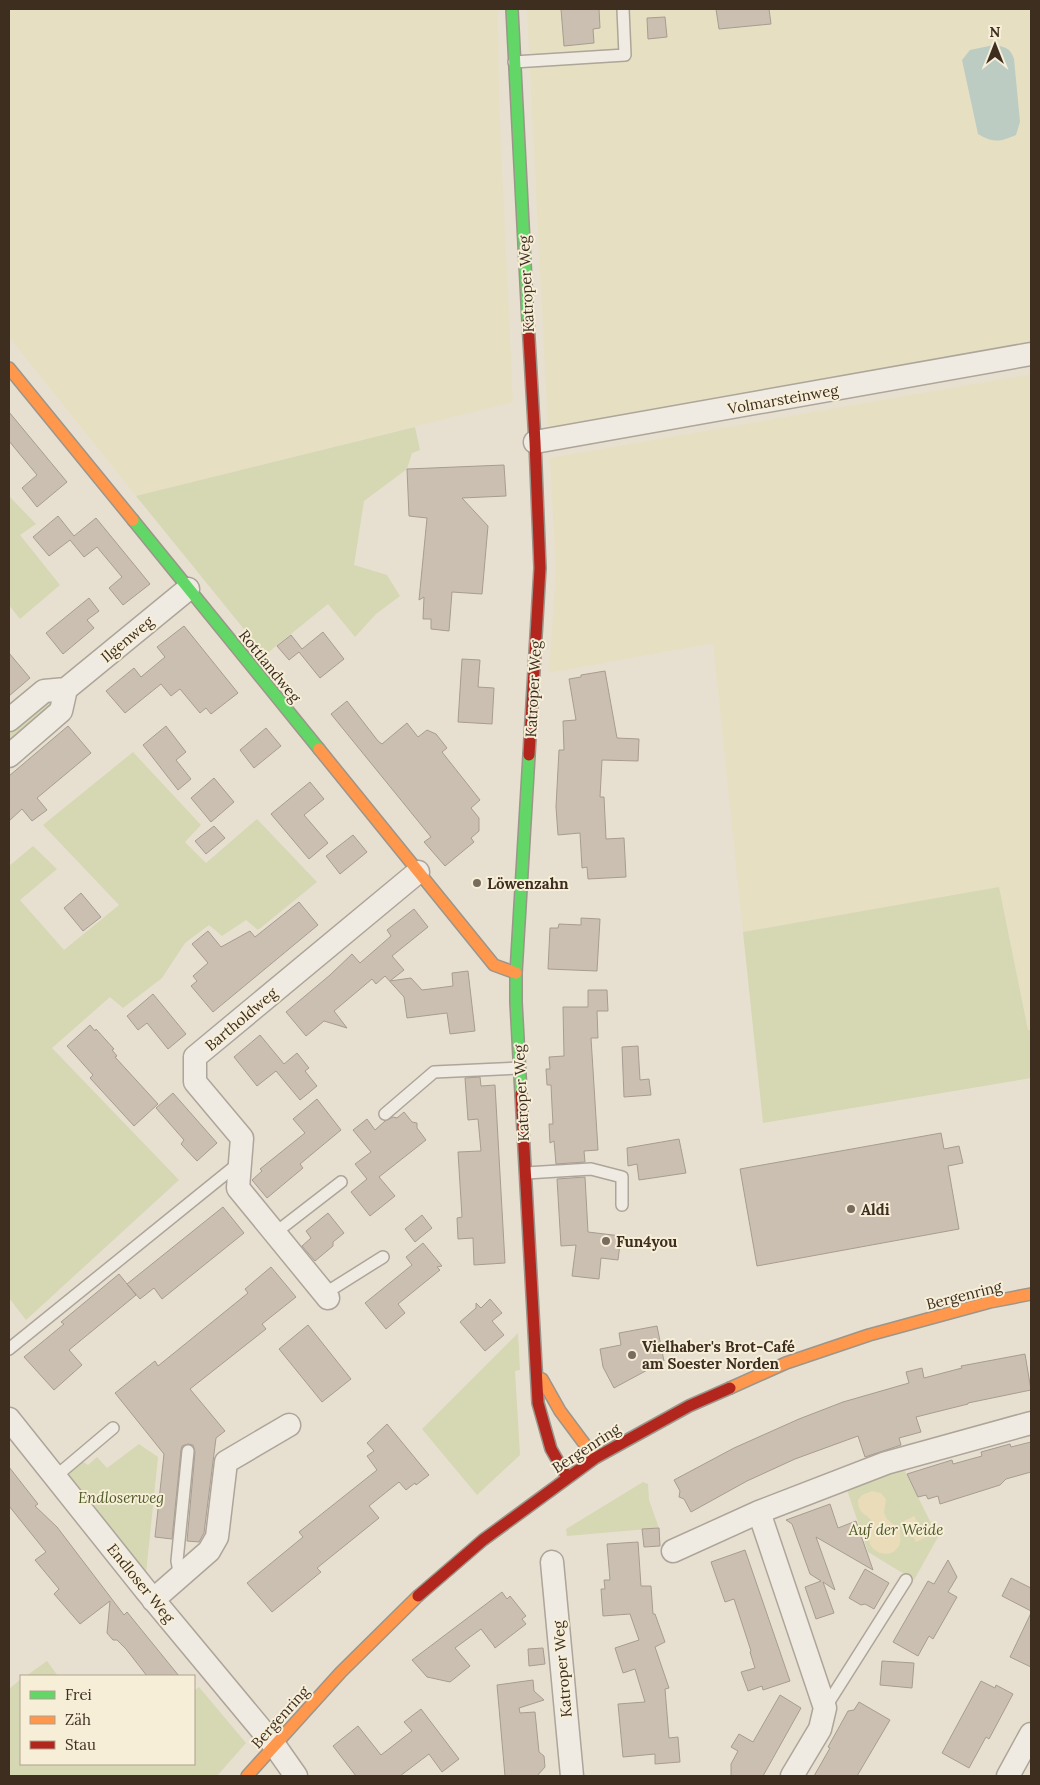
<svg xmlns="http://www.w3.org/2000/svg" width="1040" height="1785" font-family="Lora,serif">
	<style>
		.farmland { fill: #e6dfc2 }
		.green { fill: #d6d7b3 }
		.sand { fill: #eadcb9 }
		.water { fill: #bcccc2 }
		.building { fill: #cbbfb2; stroke: #a89c90 }
		.lines { fill: none; stroke-linecap: round; stroke-linejoin: round }
		.lane-casing { stroke: #ada599; stroke-width: 14 }
		.street-casing { stroke: #ada599; stroke-width: 25 }
		.fast-casing { stroke: #9c958a; stroke-width: 14 }
		.slow-casing { stroke: #9c958a; stroke-width: 14 }
		.jam-casing { stroke: #9c958a; stroke-width: 14 }
		.lane { stroke: #efebe3; stroke-width: 11 }
		.street { stroke: #efebe3; stroke-width: 22 }
		.fast { stroke: #63d668; stroke-width: 11 }
		.slow { stroke: #ff974d; stroke-width: 11 }
		.jam { stroke: #b3261e; stroke-width: 11 }
		.poi-dot { fill: #786c5e; stroke: #f7eed8; stroke-width: 2 }
		.labels { text-anchor: middle; dominant-baseline: central; stroke-width: 4; stroke-linejoin: round; paint-order: stroke }
		.street-label { font-size: 15px; fill: #3d2e20; stroke: #f7eed8 }
		.poi-label { font-size: 15px; font-weight: bold; fill: #3d2e20; stroke: #f7eed8; text-anchor: start }
		.park-label { font-size: 15px; font-style: italic; fill: #4d5a26; stroke: #f7eed8 }
	</style>
	<rect width="100%" height="100%" fill="#e7e0d1"/>
	<path class="farmland" d="M9,9H498L499,102L513,402L136,496L9,337Z
		M527,9H1031V344L548,428Z
		M1031,374V1030L1028,1031L999,887L743,932L713,643L549,673L556,570L550,458Z"/>
	<path class="green" d="M415,427L420,450L412,453L407,469L364,501L354,565L387,575L400,596L376,614L355,637L328,604L265,655L136,496Z
		M9,496L36,524L20,535L60,585L20,619L9,605Z
		M48,700L51,703V708L9,743V728Z
		M133,752L201,825L185,842L206,863L257,819L317,882L258,930L246,920L222,936L209,925L185,943L162,978L123,1008L110,997L52,1048L179,1180L26,1320L9,1298V866L33,846L57,869L20,900L64,950L119,905L43,825Z
		M999,887L1028,1030H1031V1078L763,1123L743,932Z
		M518,1333L520,1370L515,1371L520,1455L477,1495L422,1429Z
		M139,1444L158,1457L145,1583L64,1477L82,1461L88,1465L97,1457L107,1468Z
		M903,1467L938,1537L914,1580L868,1552L846,1487Z
		M643,1482L648,1484L649,1500L659,1528L567,1536L566,1529Z
		M47,1661L58,1676H26Z
		M21,1679V1764H194V1691L199,1687L246,1743L217,1776H9V1689Z"/>
	<path class="sand" d="M872,1491L881,1493L886,1499L884,1513L887,1519L900,1530C900,1534 901,1540 900,1543C894,1562 866,1554 869,1535C869,1531 872,1527 873,1523C866,1511 859,1517 858,1500L862,1495Z
		M914,1516L926,1537L916,1542L904,1521Z"/>
	<path class="water" d="M994,45C1006,47 1010,48 1014,59L1020,122L1016,135C1000,142 993,143 978,134L962,60L970,50Z"/>
	<path class="building" d="M561,9H599L600,28L593,29L594,43L564,46Z
		M716,9H769L771,24L719,29Z
		M665,17L667,37L648,39L647,18Z
		M9,412L67,482L37,507L22,488L37,475L9,441Z
		M504,465L506,496L462,498L488,526L482,594L452,592L449,631L431,629V619H423L424,597L419,600L427,518L409,516L407,469Z
		M58,516L74,536L96,518L150,584L123,605L109,588L122,577L97,547L84,557L70,540L49,556L33,537Z
		M89,598L99,611L87,620L94,628L63,654L46,633Z
		M184,626L238,693L211,714L206,708L200,713L180,689L171,696L161,684L125,713L106,691L134,668L141,677L165,657L157,647Z
		M323,632L344,659L320,678L299,652L289,660L277,646L291,635L302,649Z
		M9,653L30,678L9,696Z
		M462,659L480,660L478,687L494,688L492,724L458,722Z
		M605,671L617,738L639,739L638,761L602,760L600,797H604L606,839L624,838L626,877L588,879L587,867L582,868L580,833L558,835L556,807L559,750H564L563,721L576,720L569,679L581,677V675Z
		M347,701L378,741L382,744L407,723L418,737L427,730L436,734L447,748L442,752L480,800L471,808L479,818V831L471,838L474,842L445,866L424,842L431,837L331,714Z
		M68,726L91,753L37,798L47,810L32,821L22,809L9,821V776Z
		M166,726L186,752L176,760L191,779L178,790L143,745Z
		M266,728L281,746L254,768L240,750Z
		M214,778L234,802L211,822L191,798Z
		M310,782L324,799L304,815L328,843L309,859L271,814Z
		M214,826L225,838L206,854L195,841Z
		M353,835L367,852L340,874L326,856Z
		M81,893L101,917L83,931L64,908Z
		M299,902L318,925L213,1012L191,986L197,981L193,976L208,963L192,944L208,931L221,947L250,931L255,937Z
		M414,909L428,927L392,956L404,970L390,981L411,978L422,990L453,986L452,973L468,971L475,1031L450,1034L447,1013L407,1018L404,997L385,976L376,984L372,979L334,1011L347,1028L324,1021L306,1036L286,1012L330,975L352,954L360,963L391,936L387,930Z
		M581,918L600,919L597,971L548,969L550,928H558L559,924L581,925Z
		M588,990H607L608,1011H597L598,1038H591L598,1150L584,1151L585,1162L556,1164L554,1141L550,1143L549,1124H553L552,1106L551,1085H547L546,1069H550L549,1057L564,1056L563,1007H588Z
		M153,994L186,1034L168,1049L147,1023L138,1030L127,1016Z
		M90,1025L95,1031L96,1029L114,1049L112,1050L117,1056L115,1057L158,1104L134,1126L90,1078L93,1075L67,1046Z
		M260,1035L284,1064L297,1053L309,1068L305,1071L317,1086L300,1100L276,1071L257,1086L234,1057Z
		M638,1046L640,1080L649,1079L651,1095L624,1097L622,1047Z
		M480,1077L481,1086L495,1085L505,1263L474,1265L473,1238L458,1239L457,1218L462,1217L458,1152L481,1151L478,1119L468,1120L465,1078Z
		M173,1093L217,1143L197,1161L181,1144L184,1140L156,1108Z
		M317,1099L341,1130L300,1164L303,1168L267,1198L252,1180L262,1171L260,1169L305,1133L293,1119Z
		M404,1112L412,1122L417,1123V1128L426,1140L379,1177L395,1196L370,1216L351,1192L367,1179L355,1164L371,1152L353,1130L367,1119L375,1130L385,1121L393,1117L397,1118Z
		M941,1133L944,1149L959,1146L963,1163L948,1166L959,1229L757,1266L740,1169Z
		M679,1139L686,1173L639,1180L637,1164L628,1166L627,1148Z
		M585,1177L588,1232L621,1236L618,1260L601,1258L599,1279L572,1276L576,1245L561,1246L557,1179Z
		M223,1207L244,1233L162,1299L154,1288L140,1299L127,1284Z
		M328,1213L344,1233L333,1242V1246L315,1261L302,1246L311,1238L306,1231Z
		M422,1215L432,1228L415,1242L405,1229Z
		M423,1243L442,1266L437,1267L440,1270L398,1304L405,1313L386,1329L365,1303L412,1265L406,1257Z
		M271,1267L296,1297L262,1324L266,1329L190,1389L225,1431L216,1438L204,1533L199,1542L187,1541L195,1452L193,1445L188,1444L182,1446L181,1450L172,1539L155,1537L164,1454L115,1393L155,1361L158,1366L248,1293L245,1289Z
		M119,1274L136,1295L69,1350L82,1365L54,1390L24,1357L64,1324L61,1322Z
		M490,1299L502,1313L492,1321L504,1335L485,1351L460,1322L476,1308V1303L481,1308Z
		M308,1325L351,1379L322,1402L279,1349Z
		M657,1326L664,1361L614,1388L603,1367L600,1349L621,1345L619,1333Z
		M1025,1354L1031,1390L968,1403V1404L916,1417L921,1432L899,1438L901,1445L865,1457L858,1436L795,1459L747,1481L691,1512L684,1499L679,1497L680,1491L674,1480L734,1448L799,1419L843,1402L909,1383L906,1372L922,1368L924,1378L962,1368L961,1366Z
		M387,1424L429,1475L416,1485L415,1483L406,1490L399,1482L369,1506L379,1518L317,1568L321,1572L272,1612L247,1583L303,1537L299,1532L377,1470L367,1456L374,1451L367,1443Z
		M1031,1442V1472L1006,1479L1000,1485L940,1504L938,1496L928,1499L926,1495L918,1497L907,1474L952,1460L953,1464L982,1456L981,1452L1010,1444L1011,1447Z
		M9,1467L38,1504L35,1506L57,1527L124,1615L127,1612L179,1676H147L126,1649L117,1640H113L107,1633L110,1601L80,1624L54,1594L59,1589L35,1560L46,1552L9,1506Z
		M830,1504L838,1528L856,1521L873,1570L816,1537L835,1590L823,1582L834,1613L816,1619L805,1587L821,1581L810,1574L792,1524L786,1520Z
		M659,1528L660,1546L644,1547L642,1529Z
		M638,1542L641,1586H651L653,1614H655L665,1642L655,1647L669,1688L665,1689L669,1738L678,1737L680,1762L655,1764V1754L623,1757L618,1704L645,1702L635,1669L623,1673L615,1648L639,1640L630,1614L603,1616L601,1589H605L604,1580H610L607,1544Z
		M745,1550L790,1681L763,1690L762,1686L748,1691L741,1672L755,1668L750,1652L751,1651L734,1599L725,1602L711,1562Z
		M948,1560L957,1577L948,1592L957,1597L933,1639L929,1636L918,1656L893,1642L928,1581L934,1584Z
		M865,1569L889,1583L874,1609L865,1604L861,1605L849,1598Z
		M1011,1578L1031,1588V1611L1002,1596Z
		M502,1592L507,1599L510,1596L526,1616L522,1619L526,1624L495,1648L494,1646L481,1629L455,1648L470,1666L450,1682L427,1677L412,1660Z
		M1031,1613V1667L1010,1657Z
		M543,1648L545,1664L529,1666L528,1649Z
		M882,1661L914,1663L912,1688L880,1685Z
		M533,1680L534,1691L544,1700L519,1708L520,1713L535,1712L539,1752L544,1756L545,1767L537,1776H505L497,1685Z
		M981,1681L995,1688L996,1685L1013,1694L989,1739L986,1737L969,1768L942,1753Z
		M780,1695L801,1708L763,1776H731V1764L738,1751L731,1747L739,1734L753,1742Z
		M859,1702L890,1720L857,1776H814L830,1748L828,1747L848,1711L854,1710Z
		M421,1709L459,1759L442,1772L429,1754L400,1776H356L333,1746L358,1726L381,1755L412,1731L404,1722Z"/>
	<g class="lines">
		<g class="lane-casing">
			<path id="lane" d="M514,62L625,55L623,9
				M385,1114L434,1072L519,1068
				M526,1173L591,1169L622,1177V1205
				M275,1233L341,1182
				M324,1294L383,1257
				M9,1349L239,1163
				M55,1477L113,1428
				M180,1577L177,1561L188,1451
				M825,1708L906,1580"/>
		</g>
		<g class="street-casing">
			<path id="street" d="M535,442L1031,354
				M9,720L44,691L66,689L188,589
				M9,756L61,711L66,689
				M328,1298L238,1188L242,1138L195,1082V1057L418,872
				M9,1419L147,1592L275,1746L296,1776
				M759,1512L825,1708L820,1729L792,1776
				M673,1551L759,1512L886,1463L1031,1423
				M552,1562L572,1776
				M153,1600L209,1551L217,1537L226,1462L289,1425
				M1008,1776L1031,1734"/>
		</g>
		<g class="fast-casing">
			<path id="fast" d="M512,9L528,322
				M133,520L319,749
				M521,1094L516,1002V973L529,755"/>
		</g>
		<g class="slow-casing">
			<path id="slow" d="M9,368L133,520
				M319,749L494,965L516,973
				M542,1379L560,1411L595,1458
				M730,1388L786,1363L869,1335L990,1302L1031,1294
				M247,1776L341,1672L418,1596"/>
		</g>
		<g class="jam-casing">
			<path id="jam" d="M528,322L535,442L540,568L529,755
				M521,1094L538,1403L551,1449L567,1477
				M418,1596L483,1540L595,1458L689,1406L730,1388"/>
		</g>
		<use href="#lane" class="lane"/>
		<use href="#street" class="street"/>
		<use href="#fast" class="fast"/>
		<use href="#slow" class="slow"/>
		<use href="#jam" class="jam"/>
	</g>
	<g class="poi-dot">
		<circle cx="477" cy="883" r="5"/>
		<circle cx="851" cy="1209" r="5"/>
		<circle cx="606" cy="1241" r="5"/>
		<circle cx="632" cy="1355" r="5"/>
	</g>
	<g class="labels">
		<g class="street-label">
			<text transform="translate(526 284) rotate(-93)">Katroper Weg</text>
			<text transform="translate(783 399) rotate(-10)">Volmarsteinweg</text>
			<text transform="translate(127 639) rotate(-40)">Ilgenweg</text>
			<text transform="translate(270 666) rotate(51)">Rottlandweg</text>
			<text transform="translate(533 689) rotate(-87)">Katroper Weg</text>
			<text transform="translate(241 1019) rotate(-40)">Bartholdweg</text>
			<text transform="translate(521 1093) rotate(-93)">Katroper Weg</text>
			<text transform="translate(964 1295) rotate(-14)">Bergenring</text>
			<text transform="translate(586 1448) rotate(-33)">Bergenring</text>
			<text transform="translate(141 1583) rotate(51)">Endloser Weg</text>
			<text transform="translate(562 1669) rotate(-95)">Katroper Weg</text>
			<text transform="translate(280 1717) rotate(-48)">Bergenring</text>
		</g>
		<g class="poi-label">
			<text x="487" y="883">Löwenzahn</text>
			<text x="861" y="1209">Aldi</text>
			<text x="616" y="1241">Fun4you</text>
			<text x="642" y="1346">Vielhaber's Brot-Café<tspan x="642" dy="17">am Soester Norden</tspan></text>
		</g>
		<g class="park-label">
			<text x="121" y="1497">Endloserweg</text>
			<text x="896" y="1529">Auf der Weide</text>
		</g>
	</g>
	<rect width="1040" height="1785" fill="none" stroke="#3d2e20" stroke-width="20"/>
	<rect x="20" y="1675" width="175" height="90" fill="#f7eed8" stroke="#ada18e"/>
	<rect x="30" y="1691" width="25" height="8" fill="#63d668" stroke="#ada18e"/>
	<text x="65" y="1700" font-size="15" fill="#3d2e20">Frei</text>
	<rect x="30" y="1716" width="25" height="8" fill="#ff974d" stroke="#ada18e"/>
	<text x="65" y="1725" font-size="15" fill="#3d2e20">Zäh</text>
	<rect x="30" y="1741" width="25" height="8" fill="#b3261e" stroke="#ada18e"/>
	<text x="65" y="1750" font-size="15" fill="#3d2e20">Stau</text>
	<g transform="translate(995 45)" stroke="#f7eed8" stroke-width="4" paint-order="stroke">
	<path d="M0-4L9 19L0 12L-9 19Z" fill="#3d2e20"/>
	<text y="-8" font-size="14" font-weight="bold" text-anchor="middle" fill="#3d2e20">N</text>
	</g>
</svg>
